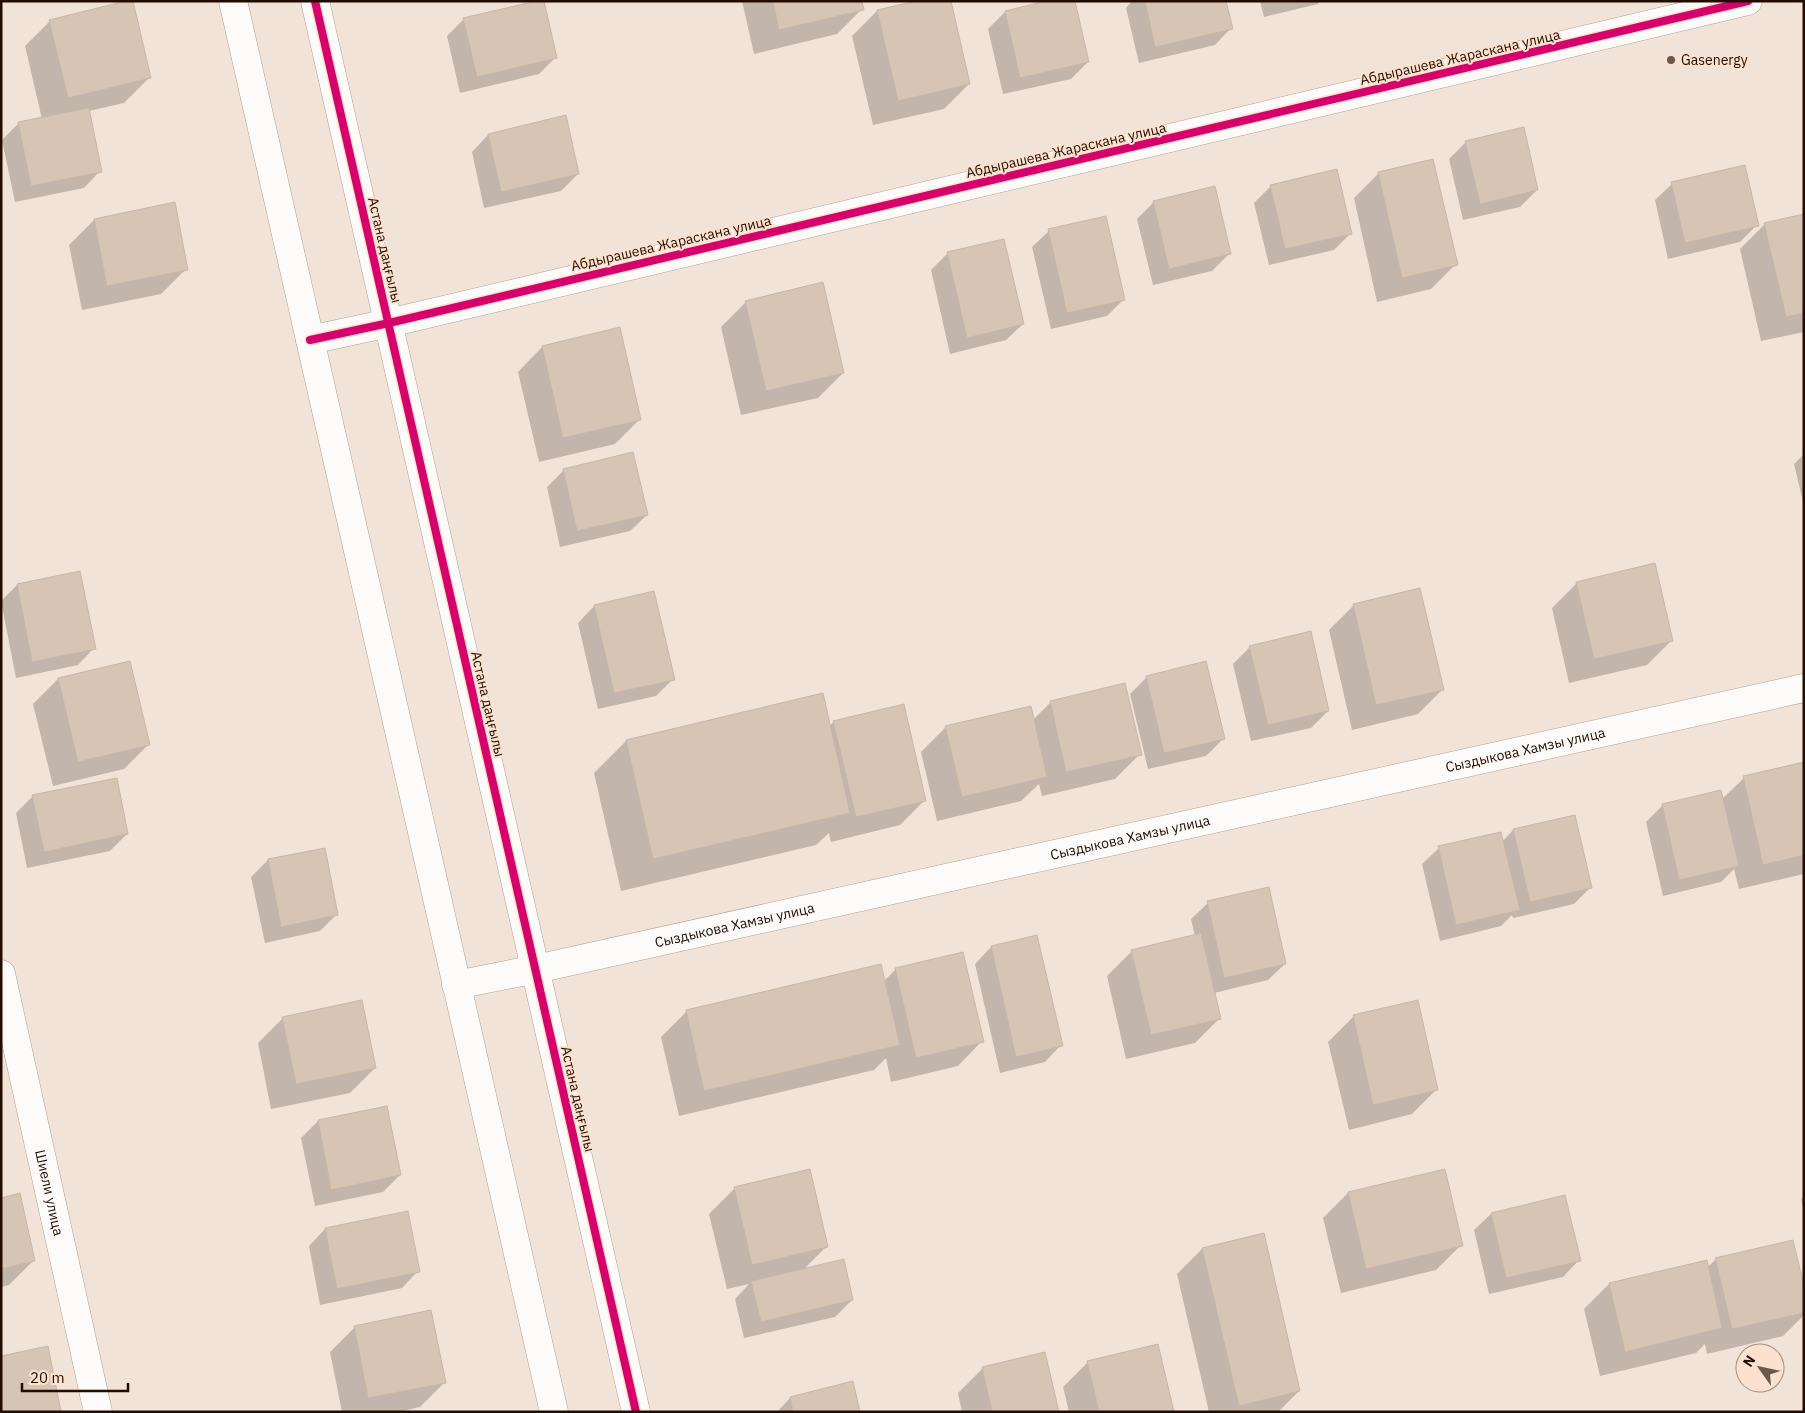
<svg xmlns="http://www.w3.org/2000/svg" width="1805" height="1413" font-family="'IBM Plex Sans',sans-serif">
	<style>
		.shadow { fill: #0003 }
		.building { fill: #d6c4b5; stroke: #c8b6a8 }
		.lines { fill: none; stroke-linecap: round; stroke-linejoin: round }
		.minor-casing { stroke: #b3a193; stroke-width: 29 }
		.tertiary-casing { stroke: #b3a193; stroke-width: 29 }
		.minor { stroke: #fdfbf9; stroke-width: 28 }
		.tertiary { stroke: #fdfbf9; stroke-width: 28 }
		.cycleway-casing { stroke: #fce2ce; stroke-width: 11 }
		.cycleway { stroke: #d6006c; stroke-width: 8 }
		.poi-dot { fill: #6b574c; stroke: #fce2ce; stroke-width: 2 }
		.labels { text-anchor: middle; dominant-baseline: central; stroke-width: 4; stroke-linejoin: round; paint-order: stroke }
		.street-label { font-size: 14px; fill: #220c00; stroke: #fce2ce }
		.poi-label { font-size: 14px; fill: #220c00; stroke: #fce2ce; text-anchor: start }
	</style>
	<rect width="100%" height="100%" fill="#f2e3d8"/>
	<path class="shadow" d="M742,1H861L862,9L837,34L754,54Z
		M1052,1L1088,62L1071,79L1003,94L988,29L1005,12Z
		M1132,1H1225L1231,28L1215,45L1139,63L1126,8Z
		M1260,1H1320L1318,4L1264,17Z
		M877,11L969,84L944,109L873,125L852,36Z
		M464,19L556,57L539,74L460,93L447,36Z
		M50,21L149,78L124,103L89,111L100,171L84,188L15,202L2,140L19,123L42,119L25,46Z
		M488,135L578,174L561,191L484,208L472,152Z
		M1466,142L1537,190L1520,207L1463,220L1449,159Z
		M1379,173L1456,264L1431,289L1377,302L1354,198Z
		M1672,184L1757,225L1740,242L1668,259L1655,200Z
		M1271,186L1351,233L1334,250L1269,265L1254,203Z
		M1154,202L1229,254L1212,271L1153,285L1137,219Z
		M1804,215V332L1761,341L1740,249L1765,224Z
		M94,220L186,269L161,294L82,310L69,245Z
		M1049,231L1124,299L1107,316L1051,329L1032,247Z
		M948,253L1023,324L1006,340L950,354L931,270Z
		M746,302L843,373L818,398L741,415L721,327Z
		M542,347L640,419L615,444L539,462L518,372Z
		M1804,454V506L1794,464Z
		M564,470L647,515L630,531L560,547L547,487Z
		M79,572L94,648L78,665L16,678L1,601L17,585Z
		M1577,583L1672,640L1647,665L1569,683L1552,608Z
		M1354,605L1443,689L1418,714L1352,730L1329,630Z
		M594,606L673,679L656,696L598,709L578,623Z
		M1250,647L1328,711L1311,728L1251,741L1233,664Z
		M1147,677L1223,739L1206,756L1148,769L1130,694Z
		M58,679L149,744L124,769L53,786L33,704Z
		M1051,702L1140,754L1115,779L1042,796L1039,784L1021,801L937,821L921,752L946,727L1033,720Z
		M834,722L925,800L900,825L831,842L829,833L816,845L621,891L594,773L626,741L829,726Z
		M1804,763V874L1739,889L1734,869L1721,882L1663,896L1646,822L1663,805L1722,799L1744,778Z
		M33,796L127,834L110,851L27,868L16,813Z
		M1513,830L1591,887L1574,904L1513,918L1512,915L1501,926L1440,941L1422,864L1439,848L1502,842Z
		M324,849L337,914L320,931L265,943L251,877L268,860Z
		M1208,903L1285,964L1268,980L1214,993L1220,1018L1195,1043L1126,1059L1107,976L1132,951L1195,936L1191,919Z
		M991,947L1061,1045L1045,1062L1000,1073L975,964Z
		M880,966L884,981L896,969L982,1041L958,1066L891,1082L886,1058L874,1070L679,1116L661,1037L686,1012Z
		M1417,1002L1437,1089L1412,1114L1349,1130L1328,1042L1353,1017Z
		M283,1018L375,1068L350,1093L271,1109L258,1043Z
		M386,1108L400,1175L383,1192L315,1206L301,1138L318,1121Z
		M810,1171L827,1246L804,1269L852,1300L835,1317L744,1338L735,1299L749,1284L727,1289L709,1214L734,1189Z
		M1348,1193L1461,1245L1436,1270L1341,1293L1323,1218Z
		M1804,1196V1211L1801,1199Z
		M1,1199L34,1260L9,1285L1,1287Z
		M1491,1214L1579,1260L1563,1277L1489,1294L1474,1230Z
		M325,1229L418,1271L402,1288L320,1305L309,1246Z
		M1202,1249L1299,1391L1278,1412H1209L1177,1274Z
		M1716,1259L1804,1292V1315L1783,1336L1707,1354L1705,1344L1696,1353L1600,1376L1584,1309L1609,1284L1707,1268Z
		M355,1327L445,1382L420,1407L398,1412H342L330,1352Z
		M1088,1362L1173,1412H1069L1063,1387Z
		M983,1368L1057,1412H962L958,1393Z
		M790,1398L859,1412H777Z"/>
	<path class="building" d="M126,1H133L151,78L68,98L49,20Z
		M536,1H544L557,58L477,77L463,18Z
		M773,1H862L864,10L779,30Z
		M916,1H951L970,84L898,101L877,10Z
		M1046,1H1075L1089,62L1020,78L1005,11Z
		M1145,1H1226L1233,29L1155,47Z
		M89,108L102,172L31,186L18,122Z
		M566,115L579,174L501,192L488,134Z
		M1524,127L1538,190L1480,204L1465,141Z
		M1433,159L1458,265L1402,278L1378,172Z
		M1745,165L1759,226L1685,243L1671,182Z
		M1337,169L1352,234L1285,249L1270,185Z
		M1215,186L1231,254L1169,269L1153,201Z
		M175,202L188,270L107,286L94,219Z
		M1804,214V313L1786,317L1764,223Z
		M1106,216L1125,300L1067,313L1048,229Z
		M1004,239L1024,324L967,338L947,252Z
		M823,282L844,373L766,391L745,301Z
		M620,327L641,420L563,438L542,346Z
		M633,452L648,515L577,531L563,469Z
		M1655,563L1673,641L1594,659L1576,582Z
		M80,571L96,649L32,662L17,584Z
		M1420,588L1444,690L1376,705L1353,604Z
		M654,591L675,680L614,693L594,605Z
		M1311,631L1329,711L1268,725L1249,646Z
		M130,661L150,745L78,762L58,678Z
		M1206,661L1225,739L1164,753L1146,676Z
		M1125,683L1142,755L1066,772L1050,701Z
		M823,693L850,813L653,859L626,740Z
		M904,704L926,801L856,817L833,721Z
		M1031,706L1047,777L962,797L945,726Z
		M1804,762V855L1763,865L1743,776Z
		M117,778L128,834L44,852L32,795Z
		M1721,790L1739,866L1679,880L1662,804Z
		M1575,815L1592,888L1530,902L1513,829Z
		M1501,832L1520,910L1456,925L1438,846Z
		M325,848L338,915L281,927L268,859Z
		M1269,887L1286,964L1224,978L1207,901Z
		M1201,933L1221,1019L1151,1035L1131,950Z
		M1037,935L1063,1046L1016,1057L991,946Z
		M963,952L984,1042L916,1058L895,968Z
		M881,964L900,1045L704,1091L686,1010Z
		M362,1000L376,1068L296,1084L282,1017Z
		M1418,1000L1438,1090L1373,1105L1353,1015Z
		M387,1106L401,1175L331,1190L318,1120Z
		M810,1169L828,1247L752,1265L734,1187Z
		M1445,1169L1463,1246L1366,1269L1348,1192Z
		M20,1193L35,1261L1,1269V1198Z
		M1565,1195L1581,1261L1506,1278L1491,1213Z
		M408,1211L420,1272L337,1289L325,1228Z
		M1264,1233L1300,1391L1239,1406L1202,1248Z
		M1793,1240L1804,1286V1313L1732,1329L1715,1258Z
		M844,1259L853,1300L761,1322L751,1281Z
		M1707,1260L1722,1328L1625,1352L1609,1283Z
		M431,1310L446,1383L368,1398L354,1326Z
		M1158,1344L1174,1412H1099L1087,1361Z
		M48,1346L61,1412H1V1356Z
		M1045,1352L1059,1412H992L982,1367Z
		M853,1381L860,1412H793L790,1397Z"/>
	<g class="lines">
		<g class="minor-casing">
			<g id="minor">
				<path d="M310,340L389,323L1748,1"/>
				<path id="s1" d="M1,974L98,1412"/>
				<path id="s2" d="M456,985L536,969L1804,688"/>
			</g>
		</g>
		<g class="tertiary-casing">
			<path id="tertiary" d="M233,1L554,1412
				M315,1L636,1412"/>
		</g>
		<use href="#minor" class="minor"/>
		<use href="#tertiary" class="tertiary"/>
		<g class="cycleway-casing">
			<path id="cycleway" d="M315,1L636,1412
				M310,340L389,323L1748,1"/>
		</g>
		<use href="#cycleway" class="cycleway"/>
	</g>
	<circle class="poi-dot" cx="1671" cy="60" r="5"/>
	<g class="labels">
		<g class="street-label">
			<text transform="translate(1460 57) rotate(-13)">Абдырашева Жараскана улица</text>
			<text transform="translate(1066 150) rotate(-13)">Абдырашева Жараскана улица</text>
			<text transform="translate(671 243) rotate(-13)">Абдырашева Жараскана улица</text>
			<text transform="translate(385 250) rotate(77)">Астана даңғылы</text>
			<text transform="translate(488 704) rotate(77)">Астана даңғылы</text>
			<text stroke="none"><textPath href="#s2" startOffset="1095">Сыздыкова Хамзы улица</textPath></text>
			<text stroke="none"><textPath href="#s2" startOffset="690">Сыздыкова Хамзы улица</textPath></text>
			<text stroke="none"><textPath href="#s2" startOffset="285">Сыздыкова Хамзы улица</textPath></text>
			<text transform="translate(578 1099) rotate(77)">Астана даңғылы</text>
			<text stroke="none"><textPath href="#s1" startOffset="224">Шиели улица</textPath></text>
		</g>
		<g class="poi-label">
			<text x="1681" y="60">Gasenergy</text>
		</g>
	</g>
	<rect width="1805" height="1413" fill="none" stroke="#220c00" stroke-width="5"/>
	<g transform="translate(1760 1368) rotate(303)"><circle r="24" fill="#fce2ce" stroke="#a58c7c"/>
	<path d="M0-4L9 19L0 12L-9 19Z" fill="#6b574c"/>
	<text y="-8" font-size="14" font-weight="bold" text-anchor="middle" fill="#220c00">N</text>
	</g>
	<path d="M22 1383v8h106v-8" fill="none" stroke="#220c00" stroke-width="2.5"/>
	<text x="30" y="1383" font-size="15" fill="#220c00" stroke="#fce2ce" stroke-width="4" paint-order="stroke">20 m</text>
</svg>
